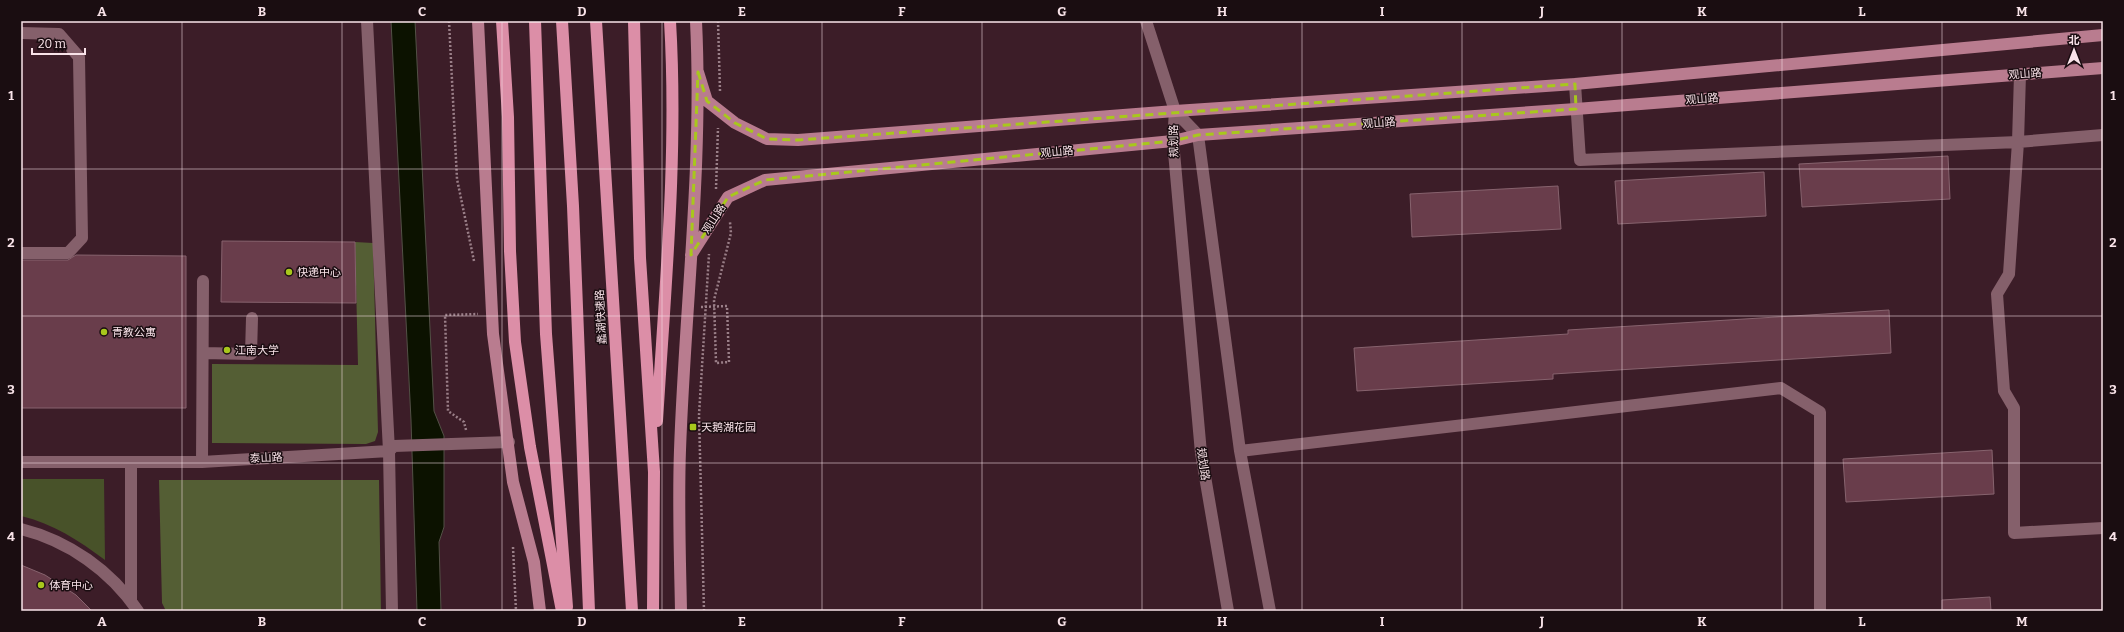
<svg xmlns="http://www.w3.org/2000/svg" width="2124" height="632" font-family="Bitter,'Noto Sans SC',serif">
	<style>
		.green { fill: #485229 }
		.forest { fill: #545e34 }
		.water { fill: #0c1200; stroke: #535146 }
		.building { fill: #693d4b; stroke: #87636e }
		.lines { fill: none; stroke-linecap: round; stroke-linejoin: round }
		.path { stroke: #9a7f88; stroke-width: 2.5; stroke-dasharray: 2 2; stroke-linecap: butt }
		.minor { stroke: #85606b; stroke-width: 12 }
		.major { stroke: #b97c8f; stroke-width: 12 }
		.highway { stroke: #dc8ea7; stroke-width: 12 }
		.marked { fill: none; stroke: #a8c71c; stroke-width: 3; stroke-dasharray: 8 5; stroke-linejoin: round }
		.grid { fill: none; stroke: #f9e3e9; stroke-width: 1; stroke-opacity: 0.55 }
		.poi-dot { fill: #a8c71c; stroke: #1a0d11; stroke-width: 1.5 }
		.labels { text-anchor: middle; dominant-baseline: central; stroke-width: 3; stroke-linejoin: round; paint-order: stroke }
		.street-label { font-size: 11px; fill: #f9e3e9; stroke: #1a0d11 }
		.poi-label { font-size: 11px; fill: #f9e3e9; stroke: #1a0d11; text-anchor: start }
		.neatline { fill: none; stroke: #f9e3e9; stroke-width: 1.5 }
		.grid-label { font-size: 13px; text-anchor: middle; font-weight: bold; fill: #f9e3e9 }
	</style>
	<rect width="100%" height="100%" fill="#3c1d28"/>
	<path class="green" d="M21,479H104L105,560C78,540 54,524 21,516Z"/>
	<path class="forest" d="M355,242L373,243L378,432L375,441L366,444L212,443V364L358,365Z
		M159,480H379L381,611H166L162,603Z"/>
	<path class="water" d="M391,21H415L434,411L444,436V527L439,542L441,611H417L411,420Z"/>
	<path class="building" d="M1948,156L1950,199L1802,207L1799,164Z
		M1764,172L1766,216L1618,224L1615,181Z
		M1558,186L1561,229L1412,237L1410,194Z
		M222,241L355,242L356,303L221,302Z
		M76,255L186,256V408H21V260H68Z
		M1889,310L1891,353L1553,374V379L1357,391L1354,348L1568,334V330Z
		M1992,450L1994,494L1846,502L1843,459Z
		M21,565L45,575L76,595L92,611H21Z
		M1990,597L1991,611H1942V600Z"/>
	<g class="lines">
		<path class="path" d="M449,21L457,179L474,261
			M718,21L720,91
			M716,189L718,128
			M701,307L727,306L729,362L716,363L714,300L731,233L730,222
			M466,430L464,422L448,411L445,315L478,314
			M513,547L516,611
			M704,611L699,415L709,254"/>
		<path class="minor" d="M367,21L389,451L392,611
			M1146,21L1175,111L1173,141L1201,453L1228,611
			M21,33L59,34L79,57L82,238L68,253H21
			M2020,74L2018,142L2009,274L1997,294L2004,391L2014,408V533L2103,528
			M1575,84L1580,160L2018,142L2103,135
			M1175,111L1198,135L1240,451L1270,611
			M203,353L251,354L252,318
			M1240,451L1781,388L1820,412V611
			M21,462H202L389,451L394,446L509,442
			M131,462V601
			M202,462L203,281
			M21,529C69,541 111,571 138,611"/>
		<path class="major" d="M478,21L493,334L513,482L534,562L540,611
			M698,72L707,101L735,123L767,139L798,140L1175,111L1575,84L2103,35
			M691,255L728,197L765,180L1173,141L1198,135L1576,109L2103,68
			M681,611C680,558 678,504 680,450C685,307 703,164 696,21"/>
		<path class="highway" d="M502,21L508,117L510,251L515,342L530,447L562,611
			M535,21L546,334L567,607
			M562,21L573,206L589,611
			M596,21L632,611
			M634,21L640,258L654,472L653,611
			M657,421C665,288 678,154 670,21"/>
	</g>
	<path class="marked" d="M698,72L707,101L735,123L767,139L798,140L1575,84L1576,109L1198,135L1173,141L765,180L728,197L691,255Z"/>
	<path class="grid" d="M182,21V611M342,21V611M502,21V611M662,21V611M822,21V611M982,21V611M1142,21V611M1302,21V611M1462,21V611M1622,21V611M1782,21V611M1942,21V611M21,169H2103M21,316H2103M21,463H2103"/>
	<g class="poi-dot">
		<circle cx="289" cy="272" r="4"/>
		<circle cx="104" cy="332" r="4"/>
		<circle cx="227" cy="350" r="4"/>
		<rect x="689" y="423" width="8" height="8" rx="2"/>
		<circle cx="41" cy="585" r="4"/>
	</g>
	<g class="labels">
		<g class="street-label">
			<text transform="translate(2025 74) rotate(-4)">观山路</text>
			<text transform="translate(1702 99) rotate(-4)">观山路</text>
			<text transform="translate(1379 123) rotate(-4)">观山路</text>
			<text transform="translate(1174 141) rotate(-91)">规划路</text>
			<text transform="translate(1057 152) rotate(-5)">观山路</text>
			<text transform="translate(714 219) rotate(-57)">观山路</text>
			<text transform="translate(601 317) rotate(-93)">蠡湖快速路</text>
			<text transform="translate(266 458) rotate(-3)">泰山路</text>
			<text transform="translate(1203 464) rotate(82)">规划路</text>
		</g>
		<g class="poi-label">
			<text x="297" y="272">快递中心</text>
			<text x="112" y="332">青教公寓</text>
			<text x="235" y="350">江南大学</text>
			<text x="701" y="427">天鹅湖花园</text>
			<text x="49" y="585">体育中心</text>
		</g>
	</g>
	<rect width="2124" height="632" fill="none" stroke="#1a0d11" stroke-width="44"/>
	<g transform="translate(2074 50)" stroke="#1a0d11" stroke-width="3" paint-order="stroke">
	<path d="M0-3L7 15L0 10L-7 15Z" fill="#f9e3e9"/>
	<text y="-6" font-size="11" font-weight="bold" text-anchor="middle" fill="#f9e3e9">北</text>
	</g>
	<path d="M32 48v6h53v-6" fill="none" stroke="#f9e3e9" stroke-width="2"/>
	<text x="38" y="48" font-size="12" fill="#f9e3e9" stroke="#1a0d11" stroke-width="3" paint-order="stroke">20 m</text>
	<rect x="22" y="22" width="2080" height="588" class="neatline"/>
	<g class="grid-label">
		<text x="102" y="16">A</text>
		<text x="262" y="16">B</text>
		<text x="422" y="16">C</text>
		<text x="582" y="16">D</text>
		<text x="742" y="16">E</text>
		<text x="902" y="16">F</text>
		<text x="1062" y="16">G</text>
		<text x="1222" y="16">H</text>
		<text x="1382" y="16">I</text>
		<text x="1542" y="16">J</text>
		<text x="1702" y="16">K</text>
		<text x="1862" y="16">L</text>
		<text x="2022" y="16">M</text>
		<text x="11" y="100">1</text>
		<text x="2113" y="100">1</text>
		<text x="11" y="247">2</text>
		<text x="2113" y="247">2</text>
		<text x="11" y="394">3</text>
		<text x="2113" y="394">3</text>
		<text x="11" y="541">4</text>
		<text x="2113" y="541">4</text>
		<text x="102" y="626">A</text>
		<text x="262" y="626">B</text>
		<text x="422" y="626">C</text>
		<text x="582" y="626">D</text>
		<text x="742" y="626">E</text>
		<text x="902" y="626">F</text>
		<text x="1062" y="626">G</text>
		<text x="1222" y="626">H</text>
		<text x="1382" y="626">I</text>
		<text x="1542" y="626">J</text>
		<text x="1702" y="626">K</text>
		<text x="1862" y="626">L</text>
		<text x="2022" y="626">M</text>
	</g>
</svg>
